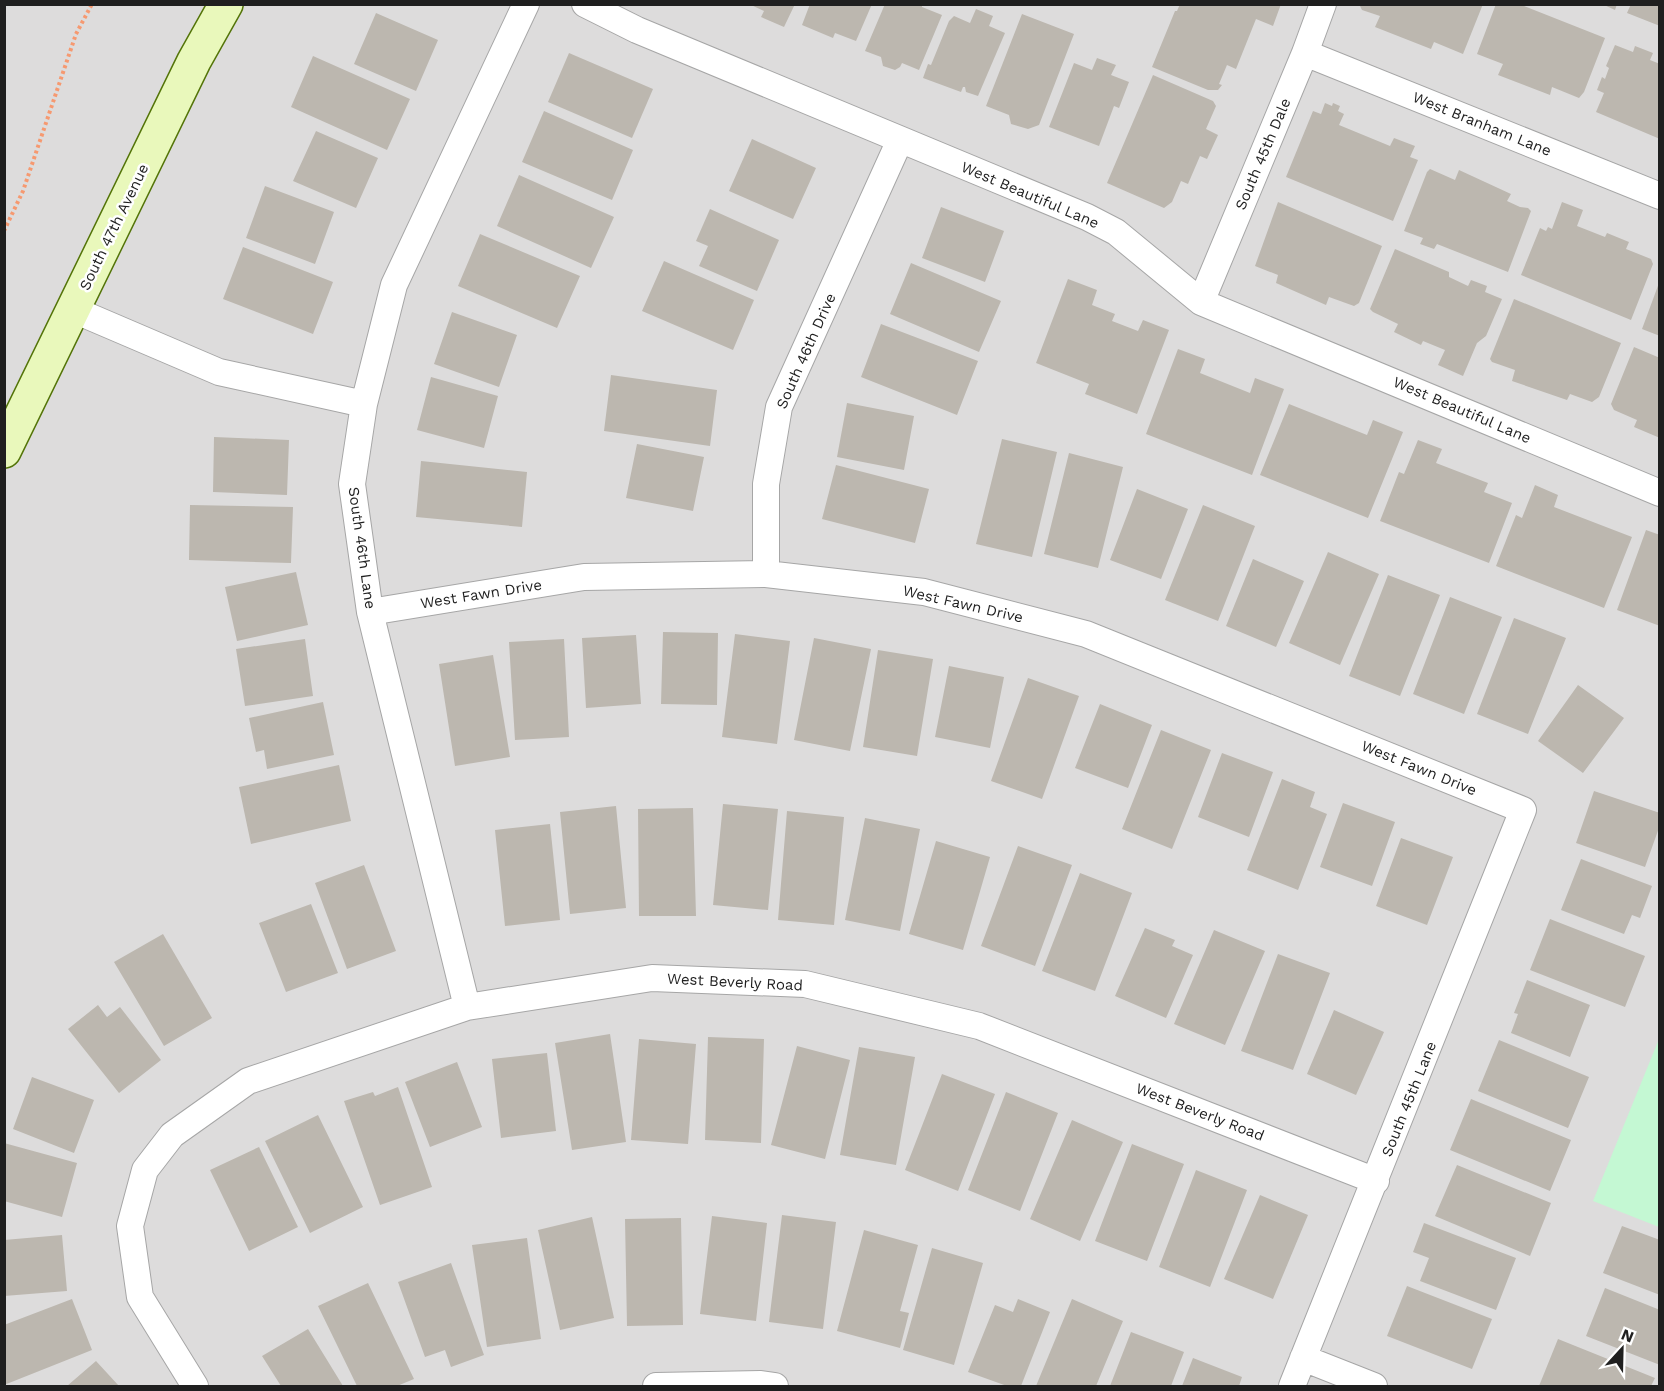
<svg xmlns="http://www.w3.org/2000/svg" width="1664" height="1391" font-family="'Work Sans',sans-serif">
	<style>
		.residential { fill: #dddcdc }
		.park { fill: #c4f8d3 }
		.building { fill: #bcb7af }
		.lines { fill: none; stroke-linecap: round; stroke-linejoin: round }
		.street-casing { stroke: #a6a6a6; stroke-width: 28 }
		.secondary-casing { stroke: #537408; stroke-width: 36 }
		.path { stroke: #f69970; stroke-width: 4; stroke-dasharray: 3 3; stroke-linecap: butt }
		.street { stroke: #fff; stroke-width: 26 }
		.secondary { stroke: #e9f8bb; stroke-width: 33 }
		.labels { text-anchor: middle; dominant-baseline: central; stroke-width: 5; stroke-linejoin: round; paint-order: stroke }
		.street-label { font-size: 15px; fill: #1f1f1f; stroke: #fff }
	</style>
	<rect width="100%" height="100%" fill="#f0eee6"/>
	<path class="residential" d="M5,5H1659V1386H5Z"/>
	<path class="park" d="M1659,1039V1227L1593,1201Z"/>
	<path class="building" d="M749,4H795L784,27L761,17L764,11Z
		M810,4H872L856,41L835,33L833,38L802,25Z
		M885,4H922V7L942,15L919,70L902,63L900,67L895,70L883,66L881,57L865,51Z
		M1180,4H1281L1273,26L1256,19L1236,69L1227,65L1219,84L1222,85L1218,90H1208L1152,67L1175,11H1177Z
		M1359,4H1483L1463,54L1434,42L1431,49L1375,27L1380,16L1362,10Z
		M1496,4H1519L1605,38L1584,92L1579,98L1552,87L1550,95L1498,75L1503,64L1477,54Z
		M1602,4H1617L1615,10Z
		M1631,4H1660V26L1627,13Z
		M976,9L993,16L989,26L1005,33L978,96L966,92L965,87H963L961,92L923,78L928,64L931,65L949,21L954,16L970,23Z
		M376,13L438,40L416,91L354,64Z
		M1022,14L1074,34L1039,125L1028,129L1011,124L1009,115L986,106Z
		M1615,45L1633,52L1635,46L1653,53L1650,60L1660,64V139L1596,112L1604,93L1597,90L1602,77L1605,79L1609,68L1606,66Z
		M569,53L653,89L632,138L548,102Z
		M313,56L410,99L387,150L291,107Z
		M1097,58L1116,65L1111,75L1129,82L1119,108L1114,106L1099,146L1049,127L1074,63L1092,70Z
		M1153,75L1213,101L1216,106L1206,129L1218,135L1207,159L1200,156L1188,184L1181,181L1172,202L1164,208L1107,183Z
		M1325,103L1332,106L1333,103L1340,106L1338,111L1344,114L1339,125L1390,146L1394,138L1415,146L1410,157L1418,160L1393,221L1286,177L1313,111L1321,114Z
		M544,111L633,150L612,200L522,162Z
		M316,131L378,158L356,208L293,181Z
		M752,139L816,168L793,219L729,191Z
		M1430,169L1455,180L1459,170L1511,194L1507,201L1520,207L1528,208L1531,211L1508,272L1437,244L1434,249L1420,244L1423,238L1404,231L1427,172Z
		M519,175L614,217L591,268L497,226Z
		M265,186L334,212L315,264L246,238Z
		M1278,202L1382,246L1359,303L1354,306L1329,297L1326,305L1276,283L1278,275L1255,266Z
		M1562,202L1583,210L1577,226L1605,237L1607,233L1629,242L1626,249L1651,259L1653,264L1631,320L1521,275L1540,228L1546,231L1548,227L1552,229Z
		M941,207L1004,231L985,282L922,258Z
		M710,209L779,240L757,291L699,266L708,246L696,241Z
		M480,234L580,276L557,328L458,286Z
		M243,247L333,282L313,334L223,299Z
		M1395,249L1449,272V277L1468,286L1471,280L1487,286L1485,292L1502,299L1486,336L1477,343L1463,376L1438,365L1445,350L1423,341L1421,345L1394,332L1398,324L1373,312L1370,309Z
		M664,261L754,300L733,350L642,311Z
		M911,263L1001,301L979,352L890,314Z
		M1068,279L1097,290L1092,305L1115,314L1112,321L1138,331L1143,320L1169,330L1137,414L1085,394L1089,384L1036,363Z
		M1659,283H1660V336L1642,329Z
		M1514,299L1621,343L1599,397L1592,402L1570,394L1567,400L1512,381L1515,370L1492,362L1490,359Z
		M452,312L517,335L499,387L434,364Z
		M881,324L978,361L957,415L861,377Z
		M1634,347L1660,358V438L1634,427L1637,420L1614,410L1611,404Z
		M1178,349L1205,359L1200,373L1250,393L1255,378L1284,389L1252,475L1146,434Z
		M611,375L717,390L710,446L604,431Z
		M431,377L498,396L484,448L417,430Z
		M847,403L914,416L904,470L837,457Z
		M1289,404L1367,435L1373,420L1403,432L1368,518L1260,475Z
		M214,437L289,440L287,495L213,492Z
		M1002,439L1057,452L1032,557L976,544Z
		M1418,440L1442,449L1436,463L1488,483L1484,492L1512,503L1489,563L1380,521L1399,472L1404,474Z
		M637,444L704,457L693,511L626,498Z
		M1069,453L1123,467L1098,568L1044,554Z
		M421,461L527,472L522,527L416,517Z
		M836,465L929,489L915,543L822,519Z
		M1535,485L1558,495L1554,507L1632,537L1604,608L1496,566L1516,515L1522,518Z
		M1137,489L1188,509L1161,579L1110,560Z
		M190,505L293,507L291,563L189,560Z
		M1203,505L1255,526L1218,621L1165,600Z
		M1646,530L1660,535V626L1617,610Z
		M1328,552L1379,574L1340,665L1289,643Z
		M1253,559L1304,581L1276,647L1226,626Z
		M296,572L308,625L237,641L225,587Z
		M1388,575L1440,595L1400,696L1349,676Z
		M1450,597L1502,617L1464,714L1413,694Z
		M1514,618L1566,638L1528,734L1477,714Z
		M663,632L718,633L717,705L661,704Z
		M735,634L790,641L777,744L722,737Z
		M636,635L641,704L586,708L582,638Z
		M814,638L871,649L850,751L794,740Z
		M305,639L313,696L245,706L236,649Z
		M564,639L569,737L515,740L509,642Z
		M878,650L933,659L917,756L863,747Z
		M493,655L510,757L455,766L439,664Z
		M949,666L1004,677L990,748L935,737Z
		M1028,678L1079,696L1042,799L991,781Z
		M1578,685L1624,718L1583,773L1538,741Z
		M323,702L334,755L267,769L264,750L256,752L249,718Z
		M1100,704L1152,725L1128,788L1075,768Z
		M1161,730L1211,750L1172,849L1122,829Z
		M1222,753L1273,772L1249,837L1198,817Z
		M339,765L351,821L251,844L239,787Z
		M1282,779L1315,792L1310,807L1327,814L1298,890L1247,870Z
		M1594,791L1660,813V825L1645,867L1576,843Z
		M1343,803L1395,822L1372,886L1320,867Z
		M723,804L778,809L768,910L713,905Z
		M616,806L626,908L570,914L560,812Z
		M693,808L696,916H639L638,809Z
		M787,811L844,817L834,925L778,920Z
		M865,818L920,829L900,931L845,920Z
		M550,824L560,920L505,926L495,830Z
		M1401,838L1453,857L1427,925L1376,906Z
		M936,841L990,857L963,950L909,934Z
		M1018,846L1072,865L1035,966L981,946Z
		M1581,859L1652,886L1640,918L1632,915L1624,934L1561,910Z
		M364,865L396,951L347,969L315,883Z
		M1080,873L1132,893L1095,991L1042,971Z
		M311,904L338,973L286,992L259,923Z
		M1550,919L1645,956L1625,1007L1530,970Z
		M1145,928L1175,940L1172,946L1193,955L1166,1018L1115,996Z
		M1214,930L1265,951L1225,1045L1174,1024Z
		M163,934L212,1018L164,1046L114,962Z
		M1278,954L1330,973L1293,1070L1241,1051Z
		M1527,980L1590,1005L1570,1057L1511,1033L1518,1014L1514,1013Z
		M98,1005L107,1017L120,1007L161,1060L119,1093L68,1029Z
		M1334,1010L1384,1032L1356,1095L1307,1074Z
		M610,1034L626,1142L572,1150L555,1043Z
		M708,1037L764,1039L761,1143L705,1140Z
		M639,1039L696,1044L688,1144L631,1140Z
		M1499,1040L1589,1077L1568,1128L1478,1091Z
		M797,1046L850,1060L825,1159L771,1145Z
		M859,1047L915,1057L896,1165L840,1155Z
		M547,1053L556,1131L501,1138L492,1059Z
		M457,1062L482,1127L430,1147L405,1082Z
		M942,1074L995,1094L958,1191L905,1170Z
		M32,1077L94,1100L74,1153L13,1129Z
		M398,1087L432,1187L380,1205L344,1101L373,1092L375,1096Z
		M1006,1092L1058,1113L1020,1211L968,1190Z
		M1471,1099L1571,1140L1550,1191L1450,1150Z
		M318,1115L363,1207L310,1233L265,1141Z
		M1072,1120L1123,1142L1080,1241L1030,1219Z
		M4,1143L77,1163L62,1217L4,1201Z
		M1132,1144L1184,1164L1147,1261L1095,1241Z
		M259,1147L298,1227L249,1251L210,1170Z
		M1457,1165L1551,1203L1530,1256L1435,1216Z
		M1196,1170L1247,1190L1210,1287L1159,1267Z
		M1260,1195L1308,1215L1273,1299L1224,1279Z
		M782,1215L836,1222L823,1329L769,1322Z
		M712,1216L767,1223L756,1321L700,1314Z
		M592,1217L614,1318L560,1330L538,1230Z
		M681,1218L683,1325L627,1326L625,1219Z
		M1424,1223L1516,1258L1496,1310L1420,1281L1429,1258L1413,1252Z
		M1622,1226L1660,1240V1295L1603,1273Z
		M864,1230L918,1245L900,1311L909,1313L900,1348L837,1331Z
		M62,1235L67,1291L4,1296V1240Z
		M527,1238L541,1339L487,1347L472,1245Z
		M932,1248L983,1263L954,1365L903,1350Z
		M451,1263L484,1355L451,1367L445,1350L425,1357L398,1282Z
		M368,1283L414,1379L397,1386H357L318,1306Z
		M1407,1286L1492,1319L1472,1369L1387,1336Z
		M1605,1288L1660,1310V1365L1586,1336Z
		M72,1299L92,1350L4,1385V1325Z
		M1018,1299L1050,1312L1021,1386H1007L968,1372L995,1305L1013,1312Z
		M1072,1299L1123,1321L1096,1386H1036Z
		M308,1329L343,1386H281L262,1356Z
		M1131,1332L1184,1352L1171,1386H1110Z
		M1558,1339L1655,1378L1651,1386H1539Z
		M1193,1358L1242,1377L1239,1386H1182Z
		M96,1361L119,1386H67Z"/>
	<g class="lines">
		<g class="street-casing">
			<path id="street" d="M585,4L637,30L1087,217L1116,232L1201,302L1660,493
				M1305,53L1660,196
				M1201,302L1305,53L1323,4
				M74,310L219,372L364,404
				M766,574V484L779,407L900,140
				M370,612L584,577L766,574L924,592L1086,634L1523,810L1292,1386
				M467,1007L370,612L352,484L364,404L394,285L526,4
				M1303,1358L1374,1386
				M195,1386L140,1297L130,1226L145,1170L172,1135L248,1081L467,1007L652,978L805,984L979,1026L1376,1181
				M656,1386L761,1384L775,1386"/>
		</g>
		<g class="secondary-casing">
			<path id="secondary" d="M4,451L194,61L226,4"/>
		</g>
		<path class="path" d="M4,231L23,191L76,34L92,4"/>
		<use href="#street" class="street"/>
		<use href="#secondary" class="secondary"/>
	</g>
	<g class="labels">
		<g class="street-label">
			<text transform="translate(1482 124) rotate(22)">West Branham Lane</text>
			<text transform="translate(1263 154) rotate(-67)">South 45th Dale</text>
			<text transform="translate(1030 195) rotate(23)">West Beautiful Lane</text>
			<text transform="translate(114 227) rotate(-64)">South 47th Avenue</text>
			<text transform="translate(806 351) rotate(-66)">South 46th Drive</text>
			<text transform="translate(1462 410) rotate(23)">West Beautiful Lane</text>
			<text transform="translate(362 548) rotate(82)">South 46th Lane</text>
			<text transform="translate(481 594) rotate(-9)">West Fawn Drive</text>
			<text transform="translate(963 604) rotate(13)">West Fawn Drive</text>
			<text transform="translate(1419 768) rotate(22)">West Fawn Drive</text>
			<text transform="translate(735 982) rotate(3)">West Beverly Road</text>
			<text transform="translate(1409 1099) rotate(-68)">South 45th Lane</text>
			<text transform="translate(1200 1112) rotate(21)">West Beverly Road</text>
		</g>
	</g>
	<rect width="1664" height="1391" fill="none" stroke="#1f1f1f" stroke-width="12"/>
	<g transform="translate(1622 1349) rotate(22)" stroke="#ffffff" stroke-width="4.5" paint-order="stroke">
	<path d="M0-4.5L10 22L0 15L-10 22Z" fill="#1f1f1f"/>
	<text y="-9" font-size="16" font-weight="bold" text-anchor="middle" fill="#1f1f1f">N</text>
	</g>
</svg>
